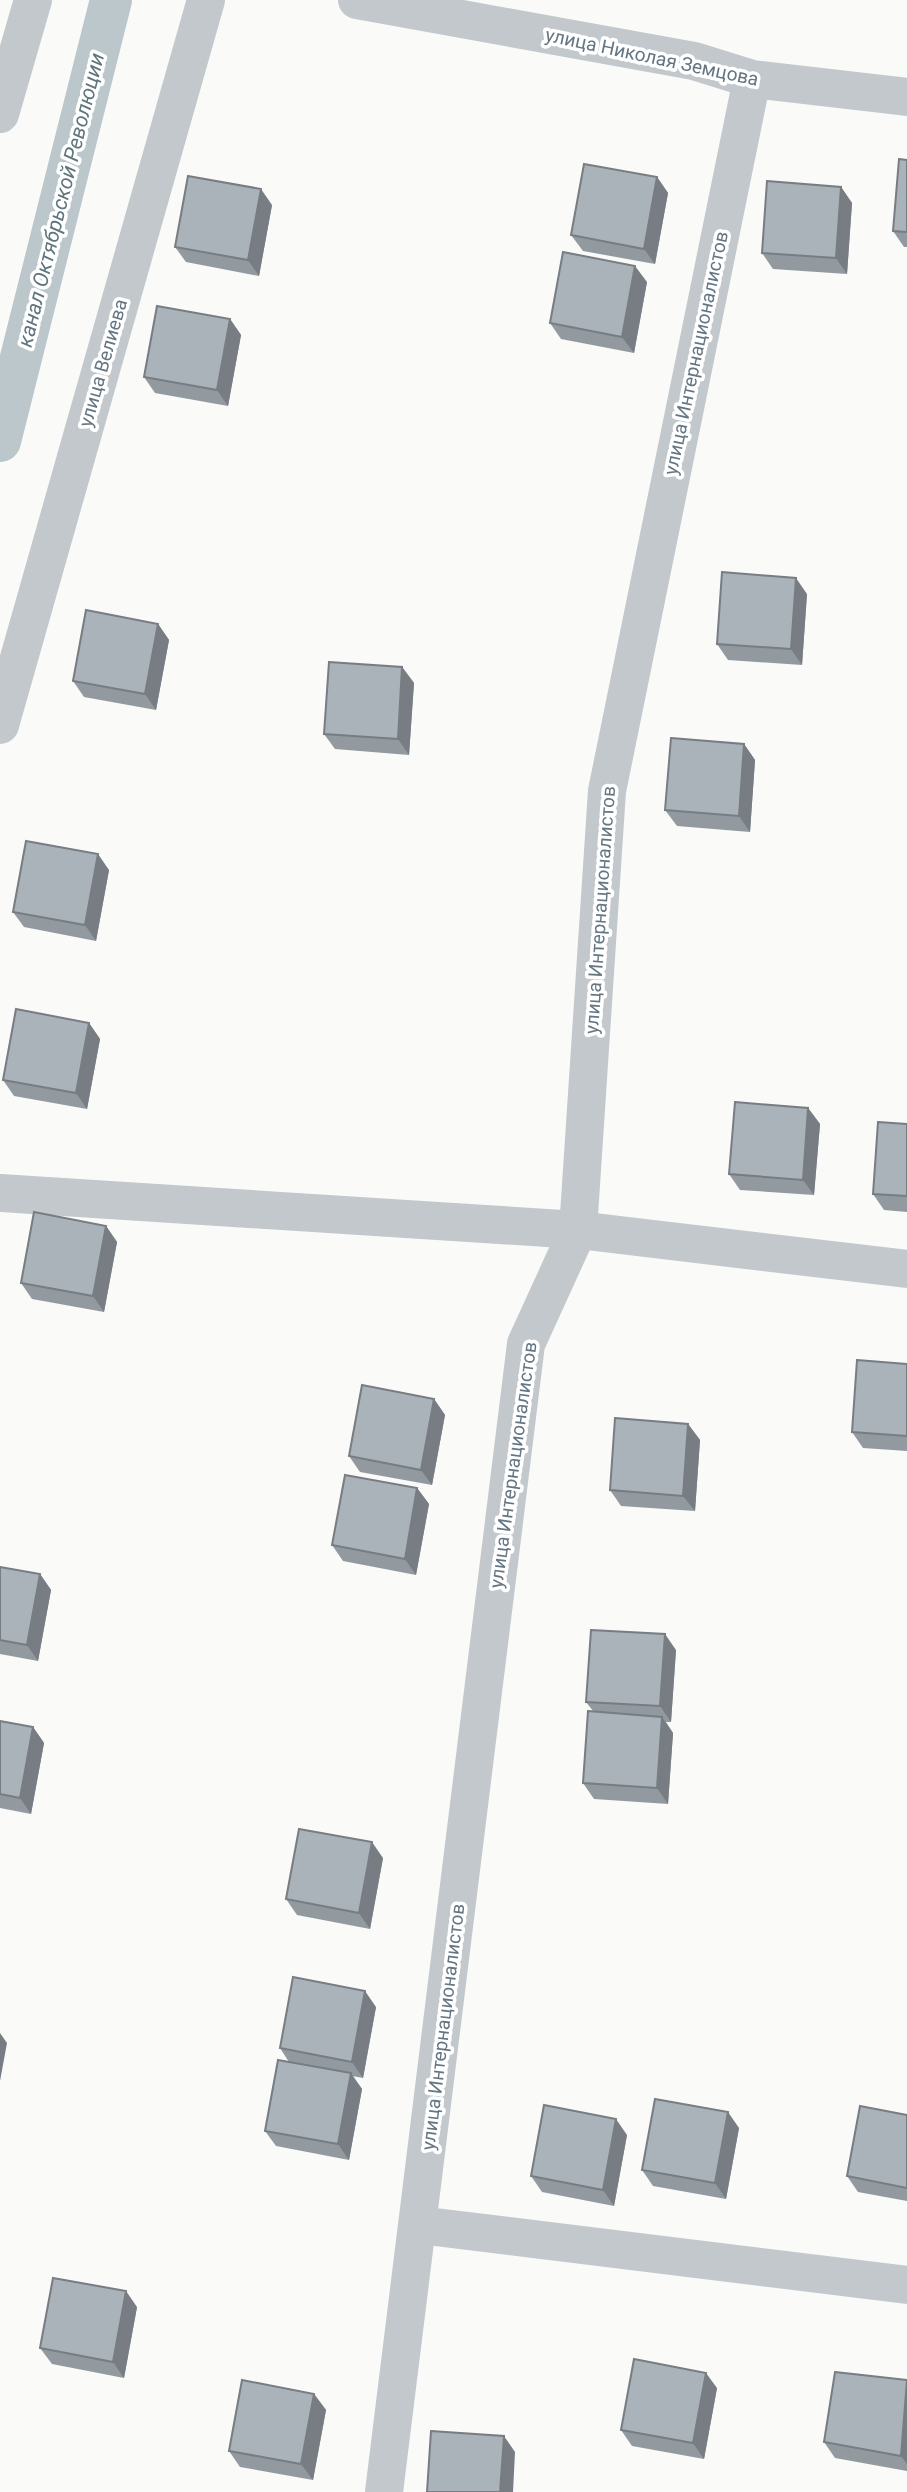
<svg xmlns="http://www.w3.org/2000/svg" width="907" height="2492" font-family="Roboto,sans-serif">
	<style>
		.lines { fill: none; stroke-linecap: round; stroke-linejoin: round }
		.canal { stroke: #bbc7cb; stroke-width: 42 }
		.street { stroke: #c3c8cc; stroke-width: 38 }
		.wall { fill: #929a9f }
		.shaded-wall { fill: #777d82 }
		.building { fill: #aab3b9; stroke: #777d82; stroke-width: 2 }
		.labels { text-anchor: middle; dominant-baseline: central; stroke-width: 7; stroke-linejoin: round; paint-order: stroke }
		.street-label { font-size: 19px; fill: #657683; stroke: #fff }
		.water-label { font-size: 21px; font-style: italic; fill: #60757c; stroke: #fff }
	</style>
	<rect width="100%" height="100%" fill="#fafaf8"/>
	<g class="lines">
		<path class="canal" d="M0,441L111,0"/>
		<path class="street" d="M357,0L694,61L752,79L907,97
			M0,114L33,0
			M0,725L206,0
			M0,1193L578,1230L907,1269
			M419,2225L907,2285
			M384,2492L526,1344L578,1230L607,791L752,79"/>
	</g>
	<path class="wall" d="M907,160V247H904L893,231Z
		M657,177L668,193L655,264L583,251L571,235Z
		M841,187L852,203L847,274L773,269L762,253Z
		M272,205L259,276L186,262L175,247Z
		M647,282L634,353L561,339L550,323Z
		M230,319L241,335L228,406L155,393L144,377Z
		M807,594L802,665L728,660L717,644Z
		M158,624L169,640L156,710L84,697L73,681Z
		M402,667L414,683L409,755L335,749L324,734Z
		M744,744L755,760L750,832L677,826L665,810Z
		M109,870L96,941L24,927L13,912Z
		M89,1023L100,1039L87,1109L14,1096L3,1080Z
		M808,1108L820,1124L814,1195L740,1190L729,1174Z
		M907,1124V1212L884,1210L873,1194Z
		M106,1226L117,1242L104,1312L32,1299L21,1283Z
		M907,1364V1451L863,1448L852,1432Z
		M434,1399L445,1415L432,1485L360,1472L349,1456Z
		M688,1424L700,1440L695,1511L621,1506L610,1490Z
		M417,1488L429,1504L416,1575L343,1561L332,1545Z
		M0,1567L40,1574L51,1590L38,1661L0,1654Z
		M676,1650L671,1722H666L673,1733L668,1804L594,1799L583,1783L593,1711L586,1702Z
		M0,1721L33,1727L44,1743L31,1814L0,1808Z
		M383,1858L370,1929L297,1915L286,1899Z
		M376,2007L363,2078L352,2076L362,2089L349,2160L276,2146L265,2131L289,2062L280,2048Z
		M907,2115V2201L858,2192L847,2176Z
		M739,2128L726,2199L653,2186L642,2170Z
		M627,2135L614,2206L542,2192L531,2176Z
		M137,2307L124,2378L52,2364L40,2348Z
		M907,2380V2471L835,2458L824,2442Z
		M717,2388L704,2459L632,2446L621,2430Z
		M314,2394L326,2410L313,2480L240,2467L229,2451Z"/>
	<path class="shaded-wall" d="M657,177L668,193L655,264L644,249Z
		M841,187L852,203L847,274L836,258Z
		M261,189L272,205L259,276L248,260Z
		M635,266L647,282L634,353L622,337Z
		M230,319L241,335L228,406L217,390Z
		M796,578L807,594L802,665L791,649Z
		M158,624L169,640L156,710L145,694Z
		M402,667L414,683L409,755L398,739Z
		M744,744L755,760L750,832L739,816Z
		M98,854L109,870L96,941L85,925Z
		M89,1023L100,1039L87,1109L76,1093Z
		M808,1108L820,1124L814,1195L803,1180Z
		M106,1226L117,1242L104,1312L93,1296Z
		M434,1399L445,1415L432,1485L421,1470Z
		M688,1424L700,1440L695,1511L683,1496Z
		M417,1488L429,1504L416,1575L405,1559Z
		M40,1574L51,1590L38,1661L27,1645Z
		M665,1634L676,1650L671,1722L660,1706Z
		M662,1717L673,1733L668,1804L657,1788Z
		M33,1727L44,1743L31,1814L20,1798Z
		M372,1842L383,1858L370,1929L359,1913Z
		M365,1991L376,2007L363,2078L352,2062Z
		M0,2033L7,2043L0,2081Z
		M351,2073L362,2089L349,2160L338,2144Z
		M728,2112L739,2128L726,2199L715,2183Z
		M616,2119L627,2135L614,2206L603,2190Z
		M126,2291L137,2307L124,2378L113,2362Z
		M706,2373L717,2388L704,2459L693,2443Z
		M907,2383V2464L901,2456Z
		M314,2394L326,2410L313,2480L301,2464Z
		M504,2436L515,2452L513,2492H500Z"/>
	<path class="building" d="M899,159L907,160V232L893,231Z
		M584,164L657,177L644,249L571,235Z
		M188,176L261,189L248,260L175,247Z
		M767,181L841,187L836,258L762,253Z
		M563,252L635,266L622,337L550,323Z
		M157,306L230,319L217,390L144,377Z
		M722,572L796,578L791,649L717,644Z
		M86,610L158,624L145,694L73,681Z
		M329,662L402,667L398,739L324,734Z
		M671,738L744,744L739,816L665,810Z
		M26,841L98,854L85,925L13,912Z
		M16,1009L89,1023L76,1093L3,1080Z
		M735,1102L808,1108L803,1180L729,1174Z
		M878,1122L907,1124V1196L873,1194Z
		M34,1212L106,1226L93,1296L21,1283Z
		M857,1360L907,1364V1436L852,1432Z
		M362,1385L434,1399L421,1470L349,1456Z
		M615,1418L688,1424L683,1496L610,1490Z
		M345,1475L417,1488L405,1559L332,1545Z
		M0,1567L40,1574L27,1645L0,1640Z
		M591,1630L665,1634L660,1706L586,1702Z
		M588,1711L662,1717L657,1788L583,1783Z
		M0,1721L33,1727L20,1798L0,1794Z
		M299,1829L372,1842L359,1913L286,1899Z
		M293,1977L365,1991L352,2062L280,2048Z
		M278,2060L351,2073L338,2144L265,2131Z
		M655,2099L728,2112L715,2183L642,2170Z
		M544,2105L616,2119L603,2190L531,2176Z
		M860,2106L907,2115V2188L847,2176Z
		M53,2278L126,2291L113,2362L40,2348Z
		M634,2359L706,2373L693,2443L621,2430Z
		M835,2372L907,2380L901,2456L824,2442Z
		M242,2380L314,2394L301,2464L229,2451Z
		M431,2431L504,2436L500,2492H427Z"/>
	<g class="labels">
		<g class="street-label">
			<text transform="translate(652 57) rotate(12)">улица Николая Земцова</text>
			<text transform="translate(696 353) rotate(-78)">улица Интернационалистов</text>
			<text transform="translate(103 363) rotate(-74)">улица Велиева</text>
			<text transform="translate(600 910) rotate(-86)">улица Интернационалистов</text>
			<text transform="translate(513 1465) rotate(-82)">улица Интернационалистов</text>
			<text transform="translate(443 2027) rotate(-83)">улица Интернационалистов</text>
		</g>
		<g class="water-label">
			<text transform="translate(61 200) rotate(-76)">канал Октябрьской Революции</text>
		</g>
	</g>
</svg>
